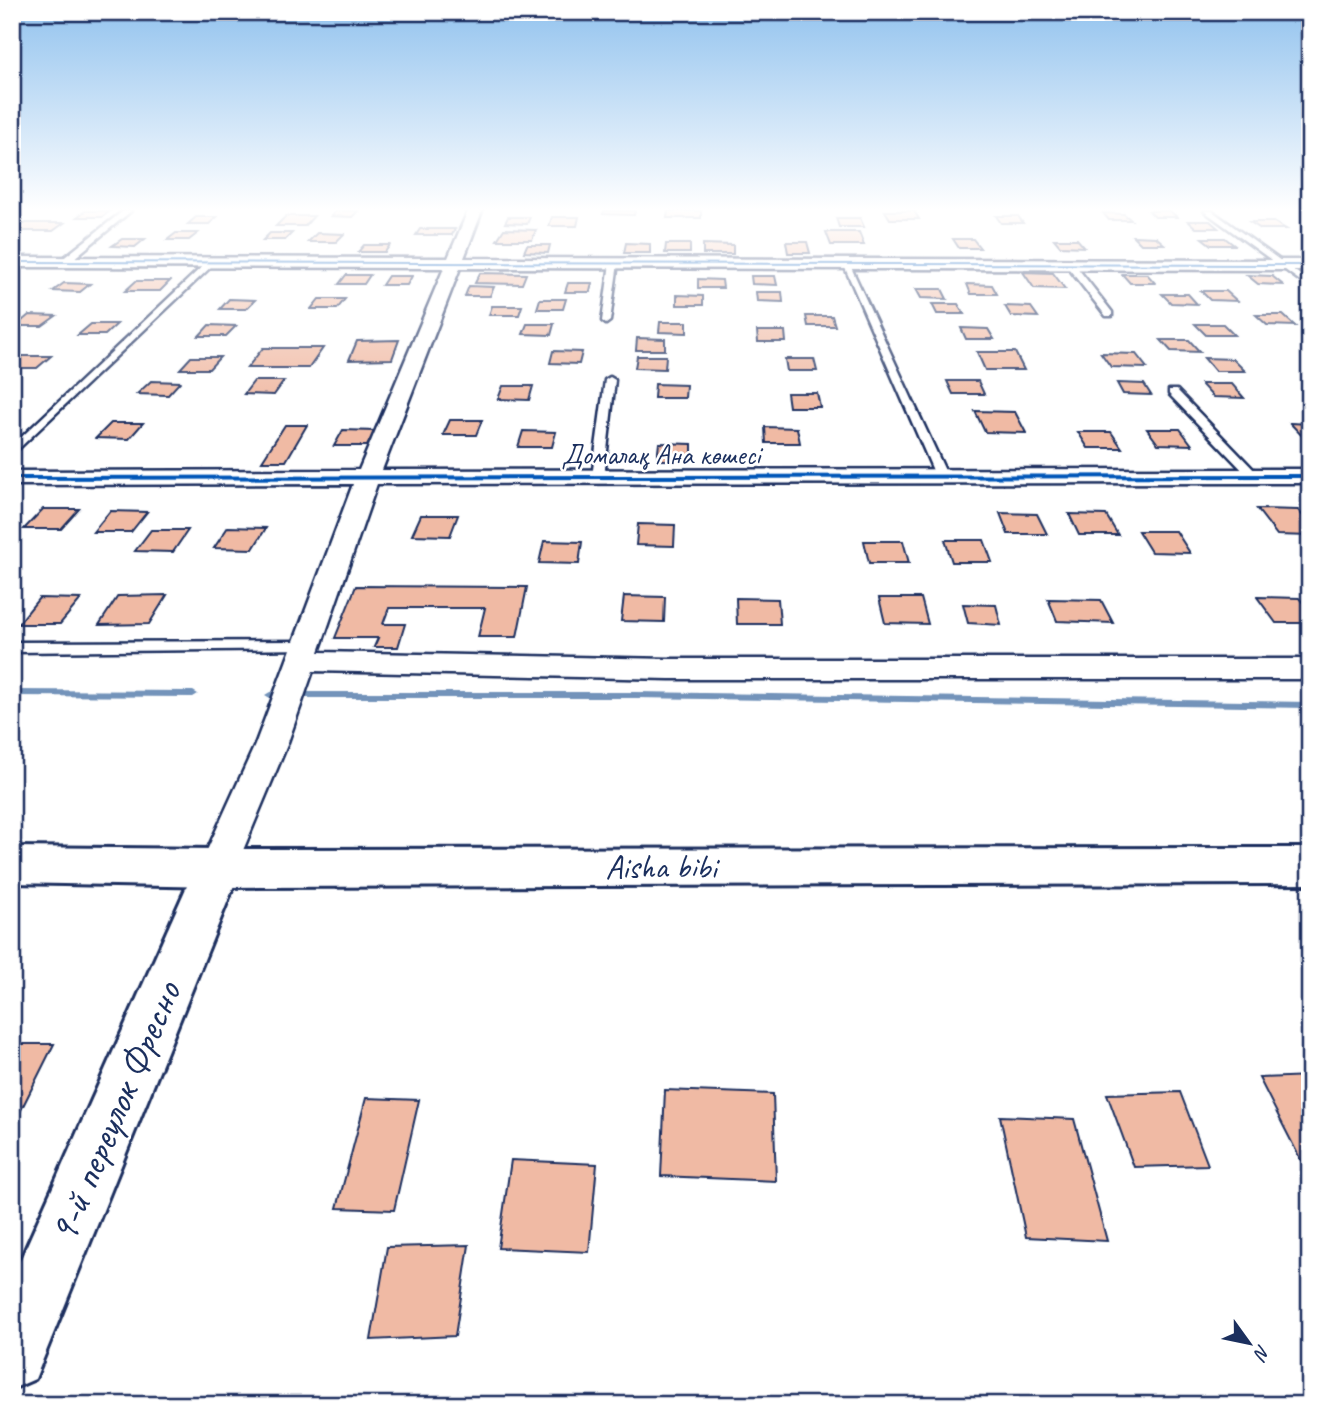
<svg xmlns="http://www.w3.org/2000/svg" width="1322" height="1417" font-family="Caveat,sans-serif">
	<style>
		.lines { fill: none; stroke-linecap: round; stroke-linejoin: round }
		.stream { fill: #7393ba; fill-rule: evenodd }
		.building { fill: #f0baa4; stroke: #1b2f5e; stroke-width: 2 }
		.service-casing { stroke: #1b2f5e; stroke-width: 5 }
		.minor-casing { stroke: #1b2f5e; stroke-width: 5 }
		.tertiary-casing { stroke: #1b2f5e; stroke-width: 6 }
		.primary-casing { stroke: #1b2f5e; stroke-width: 6 }
		.service { fill: #fff; fill-rule: evenodd }
		.minor { fill: #fff; fill-rule: evenodd }
		.tertiary { fill: #fff; fill-rule: evenodd }
		.primary { fill: #fff; fill-rule: evenodd }
		.cycleway-casing { stroke: #fff; stroke-width: 4 }
		.cycleway { fill: #0057b8; fill-rule: evenodd }
		.labels { text-anchor: middle; dominant-baseline: central; stroke-width: 5; stroke-linejoin: round; paint-order: stroke }
		.far-street-label { font-size: 28px; fill: #1b2f5e; stroke: #fff }
		.street-label { font-size: 33px; fill: #1b2f5e; stroke: #fff }
		.near-street-label { font-size: 40px; fill: #1b2f5e; stroke: #fff }
	</style>
	<rect width="100%" height="100%" fill="#fff"/>
	<filter id="ink" filterUnits="userSpaceOnUse"><feTurbulence type="fractalNoise" baseFrequency=".0143" numOctaves="2"/><feDisplacementMap in="SourceGraphic" scale="14" xChannelSelector="R" yChannelSelector="G"/><feConvolveMatrix kernelMatrix="1 2 1 2 8 2 1 2 1" color-interpolation-filters="sRGB"/></filter>
	<g filter="url(#ink)">
		<g class="lines">
			<path class="stream" d="M12,690L193,691L198,694L193,697L12,696Z
				M270,692H635L1310,702V708L635,698H270L265,695Z"/>
		</g>
		<path class="building" d="M85,211H110L102,217H77Z
			M336,211H358L352,217L331,216Z
			M604,211H635L634,215L603,214Z
			M668,211H701V218H667Z
			M885,211H914L919,219H890Z
			M1149,211H1170L1177,217H1155Z
			M1103,213L1124,214L1131,220H1109Z
			M286,216H314L305,226H276Z
			M996,216H1018L1023,223H1001Z
			M196,217H217L209,224H188Z
			M508,217H530L527,224L505,223Z
			M552,217H579L577,226H549Z
			M836,218H860L864,227H839Z
			M1188,221H1210L1218,228H1196Z
			M1250,222H1274L1286,229H1261Z
			M26,223H64L53,231H14Z
			M420,229H455L452,235H416Z
			M504,229L536,230L532,240H497Z
			M826,232H859L864,245H831Z
			M176,233H198L189,240H167Z
			M270,233H292L285,240H263Z
			M317,233L344,234L336,242H308Z
			M1133,236L1156,237L1164,244H1141Z
			M1202,238H1225L1234,245H1211Z
			M122,239H145L135,247L112,246Z
			M953,239H973L980,248H959Z
			M1054,239H1077L1084,247L1060,246Z
			M786,242H807L810,253H788Z
			M626,243L650,244V253H624Z
			M666,244H690V253H665Z
			M703,244L733,245V254H703Z
			M364,245H390L385,252H358Z
			M527,245H550L548,253L524,252Z
			M1023,272L1053,273L1065,289L1034,288Z
			M480,273L526,274L522,284L475,283Z
			M1122,274H1147L1155,283H1130Z
			M346,275H370L364,284H339Z
			M1247,275L1272,276L1283,285L1258,284Z
			M388,276H412L407,285H382Z
			M751,276H775L777,285L752,284Z
			M698,279L722,280L723,288H698Z
			M136,281H170L160,291H125Z
			M64,283L90,284L80,292L53,291Z
			M568,283H592L590,292H565Z
			M967,284L992,285L997,294H971Z
			M469,286L494,287L490,296H465Z
			M916,289H942L947,299L921,298Z
			M1201,291H1226L1237,301L1210,300Z
			M756,292H782L783,302L757,301Z
			M1162,294H1188L1197,304L1171,303Z
			M677,295L703,296V305H677Z
			M229,299L255,300L246,309H220Z
			M319,299H345L337,309H311Z
			M540,299H566L563,309H537Z
			M932,304H958L964,314H937Z
			M492,306H522L519,315H489Z
			M1005,306L1031,307L1038,317L1011,316Z
			M29,315L56,316L42,326H16Z
			M1256,315H1283L1295,326L1267,325Z
			M806,316H832L835,326H808Z
			M660,322H687V333L659,332Z
			M91,324H117L105,335H78Z
			M527,324H554L551,335L523,334Z
			M1195,324H1223L1234,335H1206Z
			M209,325L236,326L226,336H199Z
			M961,328L988,329L994,339H966Z
			M757,331H785L786,342H758Z
			M637,338L665,339V350H636Z
			M399,340L392,359L349,360L357,341Z
			M1161,340H1189L1200,352L1171,351Z
			M263,348H323L309,368H247Z
			M553,351L582,352L579,364L550,363Z
			M977,352H1015L1024,370H985Z
			M1101,353L1136,354L1147,368L1111,367Z
			M23,356H51L37,368H12V365Z
			M637,356H666L665,369L635,368Z
			M191,357H220L209,369H180Z
			M1204,358L1233,359L1245,371H1215Z
			M785,359H814L817,371H787Z
			M151,381L180,382L168,395L137,394Z
			M254,381H284L274,395L244,394Z
			M947,381H978L984,394H953Z
			M1117,383L1144,384L1151,395L1123,394Z
			M655,384L686,385L685,398H654Z
			M1201,384H1232L1244,398L1213,397Z
			M503,386H533L529,400L498,399Z
			M787,393H817L820,407H789Z
			M975,411L1015,412L1026,433L985,432Z
			M450,420H482L476,435H443Z
			M111,423H143L129,439L96,438Z
			M1290,423L1310,424V439H1305Z
			M285,425H307L286,461H262Z
			M765,427L797,428L800,443H766Z
			M1147,429H1180L1192,445L1158,444Z
			M343,430L375,431L367,446H334Z
			M523,431L556,432L552,447H518Z
			M1078,432H1111L1122,448H1088Z
			M659,443L692,444V460H657Z
			M43,509H79L61,529H24Z
			M1257,509L1298,510L1310,524V536L1277,535Z
			M110,511L147,512L131,532H93Z
			M1000,513L1037,514L1047,534H1008Z
			M1069,514L1106,515L1118,535H1079Z
			M421,515H458L450,536L412,535Z
			M638,524L675,525L674,546L636,545Z
			M228,527L266,528L253,549L214,548Z
			M151,530H188L173,552L135,551Z
			M1138,531H1176L1190,553L1151,552Z
			M945,540H984L992,562H952Z
			M544,541L582,542L579,564L539,563Z
			M864,541H903L909,563H869Z
			M356,586L527,587L517,637H478L485,608H389L383,624H405L398,647H374L378,638H335Z
			M167,595L149,624L99,625L118,596Z
			M624,596L665,597L664,622L621,621Z
			M1257,597L1299,598L1310,611V623H1276Z
			M39,598L81,599L60,624H18Z
			M736,598L778,599L780,624H737Z
			M879,598H921L928,624L885,623Z
			M1048,599L1101,600L1113,623L1057,621Z
			M963,604L996,605L1001,625L968,623Z
			M12,1044H54L12,1128Z
			M1310,1076V1174H1308L1259,1078Z
			M665,1090L773,1094L776,1181L661,1176Z
			M1180,1092L1208,1165L1134,1167L1107,1094Z
			M366,1098L419,1100L394,1210L337,1208Z
			M1000,1116L1074,1119L1107,1241L1026,1237Z
			M511,1160L597,1164L589,1252L498,1248Z
			M469,1245L455,1336L371,1340L387,1247Z"/>
		<g class="lines">
			<g class="service-casing">
				<path id="service" d="M123,211H131L67,264H61V260Z
					M1204,211H1212L1310,282V288Z
					M22,260L29,262L12,273V267Z
					M208,261L215,263L12,455V446Z
					M614,261L618,263L610,321L606,324L602,321L610,263Z
					M842,261L849,263L947,475L945,477L941,478L935,475Z
					M1066,261H1072L1112,312V316H1106L1066,265Z
					M610,377L615,380L604,477L598,481L592,477L605,380Z
					M1169,390H1177L1258,474V478H1250L1169,394Z
					M307,641L312,643L314,646L312,649L12,652V642Z"/>
			</g>
			<g class="minor-casing">
				<path id="minor" d="M468,211H482L464,258L1310,260V270L460,268L382,470L1310,469V483L377,484L319,652L669,659H1310V679H669L313,671L287,745L231,879L218,883L205,879L199,868L255,745L353,484L12,485V471L359,470L444,268L12,267V257L448,258Z"/>
			</g>
			<g class="tertiary-casing">
				<path id="tertiary" d="M218,849L234,855L241,868L35,1379L12,1389V1279L195,868L202,855Z"/>
			</g>
			<g class="primary-casing">
				<path id="primary" d="M12,847L218,849L1310,848V884L218,887L12,883Z"/>
			</g>
			<use href="#service" class="service"/>
			<use href="#minor" class="minor"/>
			<use href="#tertiary" class="tertiary"/>
			<use href="#primary" class="primary"/>
			<g class="cycleway-casing">
				<path id="cycleway" d="M12,261L1310,264V266L12,263Z
					M1310,474V478L12,480V476Z"/>
			</g>
			<use href="#cycleway" class="cycleway"/>
		</g>
	</g>
	<linearGradient id="sky" x2="0" y2="1"><stop stop-color="#91c2ee"/><stop offset="0.51" stop-color="#fff"/><stop offset="1" stop-color="#fff" stop-opacity="0"/></linearGradient>
	<rect width="1322" height="410" fill="url(#sky)"/>
	<g class="labels">
		<g class="far-street-label">
			<text x="661" y="454">Домалақ Ана көшесі</text>
		</g>
		<g class="street-label">
			<text x="661" y="867">Aisha bibi</text>
		</g>
		<g class="near-street-label">
			<text transform="translate(115 1112) rotate(-67)">9-й переулок Фресно</text>
		</g>
	</g>
	<rect width="1322" height="1417" fill="none" stroke="#fff" stroke-width="42"/>
	<rect x="21" y="21" width="1280" height="1375" fill="none" stroke="#1b2f5e" stroke-width="2.5" filter="url(#ink)"/>
	<g transform="translate(1249 1343) rotate(123)" stroke="#ffffff" stroke-width="5" paint-order="stroke">
	<path d="M0-5L12 26L0 18L-12 26Z" fill="#1b2f5e"/>
	<text y="-10" font-size="19" font-weight="bold" text-anchor="middle" fill="#1b2f5e">N</text>
	</g>
</svg>
